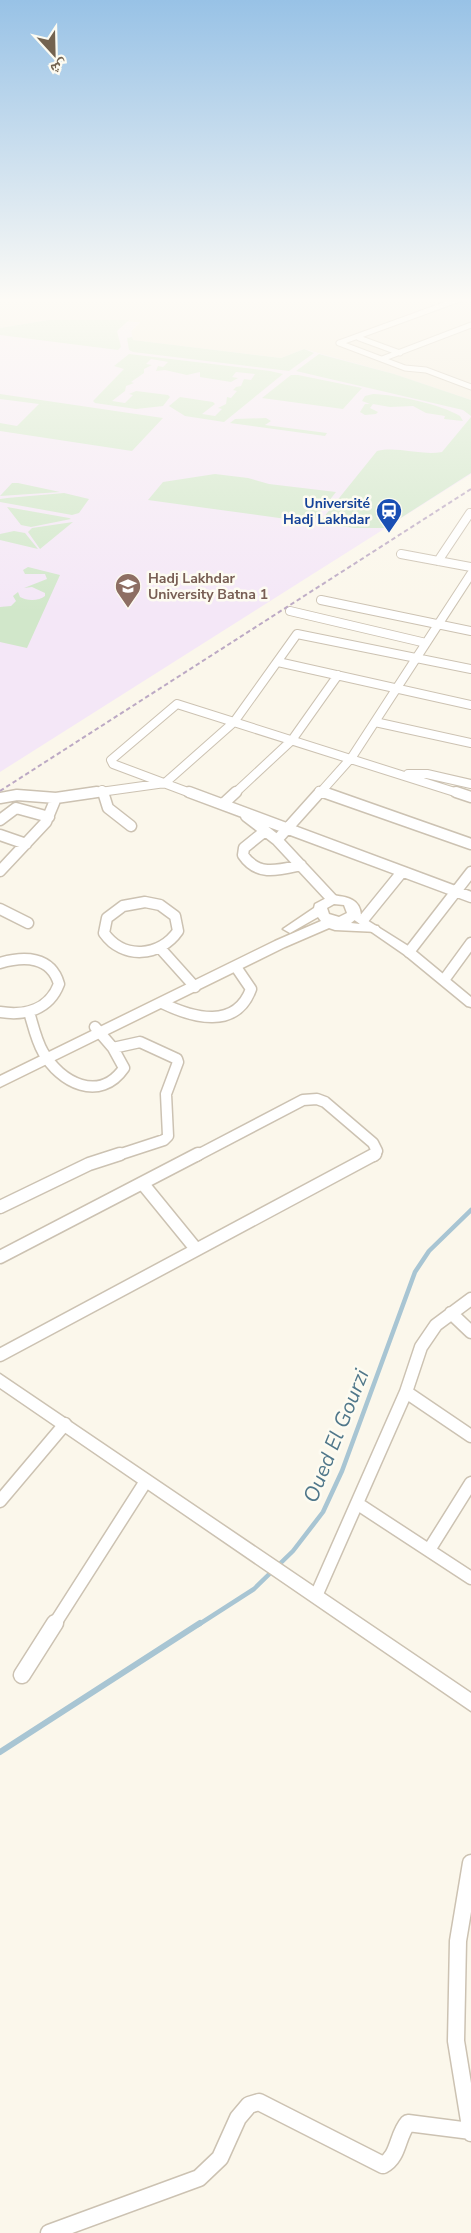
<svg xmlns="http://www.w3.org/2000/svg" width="471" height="2233" font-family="'Nunito Sans','Noto Naskh Arabic',sans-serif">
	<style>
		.residential { fill: #f1eada }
		.education { fill: #f4e7f7 }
		.green { fill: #d1e7ca }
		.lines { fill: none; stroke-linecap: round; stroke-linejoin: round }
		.stream-far1 { stroke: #a8c5d3; stroke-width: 4.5 }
		.stream { stroke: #a8c5d3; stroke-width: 6 }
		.minor-far4-casing { stroke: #ccc2b2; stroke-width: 7 }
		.minor-far3-casing { stroke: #ccc2b2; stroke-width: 10 }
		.minor-far2-casing { stroke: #ccc2b2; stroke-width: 13 }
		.minor-far1-casing { stroke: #ccc2b2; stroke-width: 15 }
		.minor-casing { stroke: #ccc2b2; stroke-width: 19 }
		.tertiary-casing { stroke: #ccc2b2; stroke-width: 3 }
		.secondary-casing { stroke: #cec2af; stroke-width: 3 }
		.minor-far4 { stroke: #fff; stroke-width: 5 }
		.minor-far3 { stroke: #fff; stroke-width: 8 }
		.minor-far2 { stroke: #fff; stroke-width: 10 }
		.minor-far1 { stroke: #fff; stroke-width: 12 }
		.minor { stroke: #fff; stroke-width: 16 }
		.tertiary { fill: #fff; fill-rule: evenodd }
		.secondary { fill: #fff; fill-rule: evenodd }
		.rail { stroke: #bca9c4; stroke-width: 2; stroke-dasharray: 4.5 3; stroke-linecap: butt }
		.labels { text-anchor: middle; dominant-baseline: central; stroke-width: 5; stroke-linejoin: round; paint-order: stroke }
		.far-transit-label { font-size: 14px; font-weight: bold; fill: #164399; stroke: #fdfbf1; text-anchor: end }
		.far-education-label { font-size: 14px; font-weight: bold; fill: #785e54; stroke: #fdfbf1; text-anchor: start }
		.near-water-label { font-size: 21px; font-style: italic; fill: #50778a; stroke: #fdfbf1 }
	</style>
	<rect width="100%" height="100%" fill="#fbf7eb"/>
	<path class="residential" d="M0,299H471V400L304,349L281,358L132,340L131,331L140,323L48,320L0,328Z"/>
	<path class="education" d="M48,320L140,322L131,331L133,340L281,358L304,349L394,374L471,400V474L0,772V328Z"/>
	<path class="green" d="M48,320H129L117,331L121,347L118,350L0,335V328Z
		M132,337L133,340L281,358L304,349L314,353L289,371L133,352L129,350L127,338Z
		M129,354L270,371L283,374L224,422L185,416L169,406L180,397L213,402L215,404L202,414L215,416L222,409L218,408L226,404L227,397L231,398L237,391L233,390L236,387L241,386L244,379L251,380L255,374L236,372L232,377L238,378L231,382L200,377V372L187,375L165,370L156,371L158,366L163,367L168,362L151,359L146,364L152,365L144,369V373L131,382L134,383L126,386L125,391L112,401L125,403L133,395L129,394L136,391L168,395L170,397L163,406L136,409L95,403L93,401L124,369L114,366Z
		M319,354L394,374L471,400V416L463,410L296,371Z
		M291,375H298L362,388L343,409L262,398Z
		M0,394L163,418L132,451L0,431V423L17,426L39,404L0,399Z
		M373,394C397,395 440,404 460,416L463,421L444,419L445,416L426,413L413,406L390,407L373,404L370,408L378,412L376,414L365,415L360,412L365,404H370L362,401L365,396Z
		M471,417V473L385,528H354L319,523L377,451C399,446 420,456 442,452Z
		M266,418L271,421L265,425L327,433L325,436L230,423L235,419Z
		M215,474L248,478L269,484L336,492L313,521L308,522L148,500L163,482Z
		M12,483H18L60,492L0,496Z
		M64,493L89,499L79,513L72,515L0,502V499L7,498Z
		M7,507L69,518L71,519L31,527L21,525Z
		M73,522L40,549L28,532L32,528Z
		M14,531L25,533L38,549L0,540V534Z
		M28,567L60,575L27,648L0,642V607L11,606L16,601L13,596L18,592L20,597C27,601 39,601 45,596V593L32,587L24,588L47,579L45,574H25L23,570Z"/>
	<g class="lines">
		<path class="stream-far1" d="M198,1625L254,1589L293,1551L323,1512L342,1471L415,1272L429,1251L471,1210"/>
		<path class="stream" d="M0,1752L200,1623"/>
		<g class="minor-far4-casing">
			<path id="minor-far4" d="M359,338L400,353
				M339,343L405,368L426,370L471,387
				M339,343L460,299
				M382,359L471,325
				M469,515L471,512"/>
		</g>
		<g class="minor-far3-casing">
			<path id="minor-far3" d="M401,554L471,567
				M438,561L470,513
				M321,600L471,631
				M290,611L426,643
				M278,662L471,705
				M375,722L471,743
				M408,774H427L471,784
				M102,790L103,794
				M319,791L327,794
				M86,794L165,783L234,722L297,634L471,669
				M193,794L113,764L111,760L177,704L461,794
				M234,794L292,740L338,675
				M319,794L352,757L471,574"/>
		</g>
		<g class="minor-far2-casing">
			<path id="minor-far2" d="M103,792L108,808L131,826
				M189,792L471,897
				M323,792L471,844
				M456,792L471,797
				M0,798L17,795L56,798
				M223,804L236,792
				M246,816L277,840L332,899
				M0,820L16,808L49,817
				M265,831L244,848L243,855C258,877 279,870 301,865
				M0,835L26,844
				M277,840L320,792
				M0,871L46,822L56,798L97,792
				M145,902L160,905L175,916L178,931C160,957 123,960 104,933L107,918L123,906Z
				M0,909L28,923
				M363,920L402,872
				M160,948L195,987
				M409,952L471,872
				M0,963C24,956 51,956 59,984C49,1010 25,1016 0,1012
				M444,980L471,943
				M162,1003C193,1018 236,1030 251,989L236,967
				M29,1012C33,1025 36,1040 43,1052C60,1083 100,1103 124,1068L113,1048L95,1027
				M113,1048L140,1042L177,1059L178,1062L166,1094L168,1136L164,1140L115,1156
				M196,1156L303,1100L317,1099L325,1102L373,1143L377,1151L374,1156"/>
		</g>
		<g class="minor-far1-casing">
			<path id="minor-far1" d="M143,1184L196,1249
				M0,1207L89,1164L120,1154
				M0,1257L198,1154
				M451,1313L471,1332
				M0,1355L375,1154
				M406,1392L471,1436
				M0,1501L65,1424
				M358,1504L471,1578
				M429,1550L471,1483
				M316,1596L406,1392L421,1347L436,1325L471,1299
				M54,1625L146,1481"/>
		</g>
		<g class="minor-casing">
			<path id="minor" d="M22,1675L55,1623
				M471,1863L458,1941L456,2041L471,2133
				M49,2233L199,2178L220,2158L238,2118L249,2105L259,2102L383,2165C399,2157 397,2135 408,2123L471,2131"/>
		</g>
		<g class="tertiary-casing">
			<path id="tertiary" d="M354,912L413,949L471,997V1007L467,1006L405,955L350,917L349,915L350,913Z
				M0,1374L471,1693V1711L0,1388Z"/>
		</g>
		<g class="secondary-casing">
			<path id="secondary" d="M332,895C346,897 360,898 361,915L351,923L378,926L380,929L378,932L335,930L329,928L285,947L0,1087V1076L275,941L321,921L318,917L290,933L283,929L314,908L315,904ZM334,904L344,905L347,913L339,917L329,914L327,908Z"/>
		</g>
		<use href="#minor-far4" class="minor-far4"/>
		<use href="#minor-far3" class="minor-far3"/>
		<use href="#minor-far2" class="minor-far2"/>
		<use href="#minor-far1" class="minor-far1"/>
		<use href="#minor" class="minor"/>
		<use href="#tertiary" class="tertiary"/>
		<use href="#secondary" class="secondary"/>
		<path class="rail" d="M0,791L471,489"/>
	</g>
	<linearGradient id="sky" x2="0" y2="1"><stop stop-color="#98c2e6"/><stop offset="0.49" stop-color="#fdfbf6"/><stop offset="1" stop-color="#fdfbf6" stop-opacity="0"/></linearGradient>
	<rect width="471" height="612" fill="url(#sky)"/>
	<defs>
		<g id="station-pin" transform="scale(1.35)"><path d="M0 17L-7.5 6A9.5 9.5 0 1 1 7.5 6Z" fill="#1a4fb4" stroke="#fdfbf1"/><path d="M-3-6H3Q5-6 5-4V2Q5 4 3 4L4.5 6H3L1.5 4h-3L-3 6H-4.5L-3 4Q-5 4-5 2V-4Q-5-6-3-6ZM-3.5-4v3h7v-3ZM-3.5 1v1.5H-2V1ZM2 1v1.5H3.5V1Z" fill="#fff"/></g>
		<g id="university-pin" transform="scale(1.35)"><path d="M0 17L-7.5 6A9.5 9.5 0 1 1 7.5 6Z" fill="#8d6e63" stroke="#fdfbf1"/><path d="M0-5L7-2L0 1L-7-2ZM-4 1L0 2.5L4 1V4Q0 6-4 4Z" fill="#fff"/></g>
	</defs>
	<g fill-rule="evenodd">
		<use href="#station-pin" x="389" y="511"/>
		<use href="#university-pin" x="128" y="586"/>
	</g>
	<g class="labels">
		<g class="far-transit-label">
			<text x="370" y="503">Université<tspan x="370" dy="16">Hadj Lakhdar</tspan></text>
		</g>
		<g class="far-education-label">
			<text x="148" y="578">Hadj Lakhdar<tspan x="148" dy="16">University Batna 1</tspan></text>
		</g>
		<g class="near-water-label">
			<text transform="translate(336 1436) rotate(-68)">Oued El Gourzi</text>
		</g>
	</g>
	<g transform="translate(54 54) rotate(158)" stroke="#fdfbf1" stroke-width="4.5" paint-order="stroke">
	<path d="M0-4.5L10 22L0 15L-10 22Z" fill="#736350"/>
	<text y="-9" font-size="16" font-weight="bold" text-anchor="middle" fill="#736350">ش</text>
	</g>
</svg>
